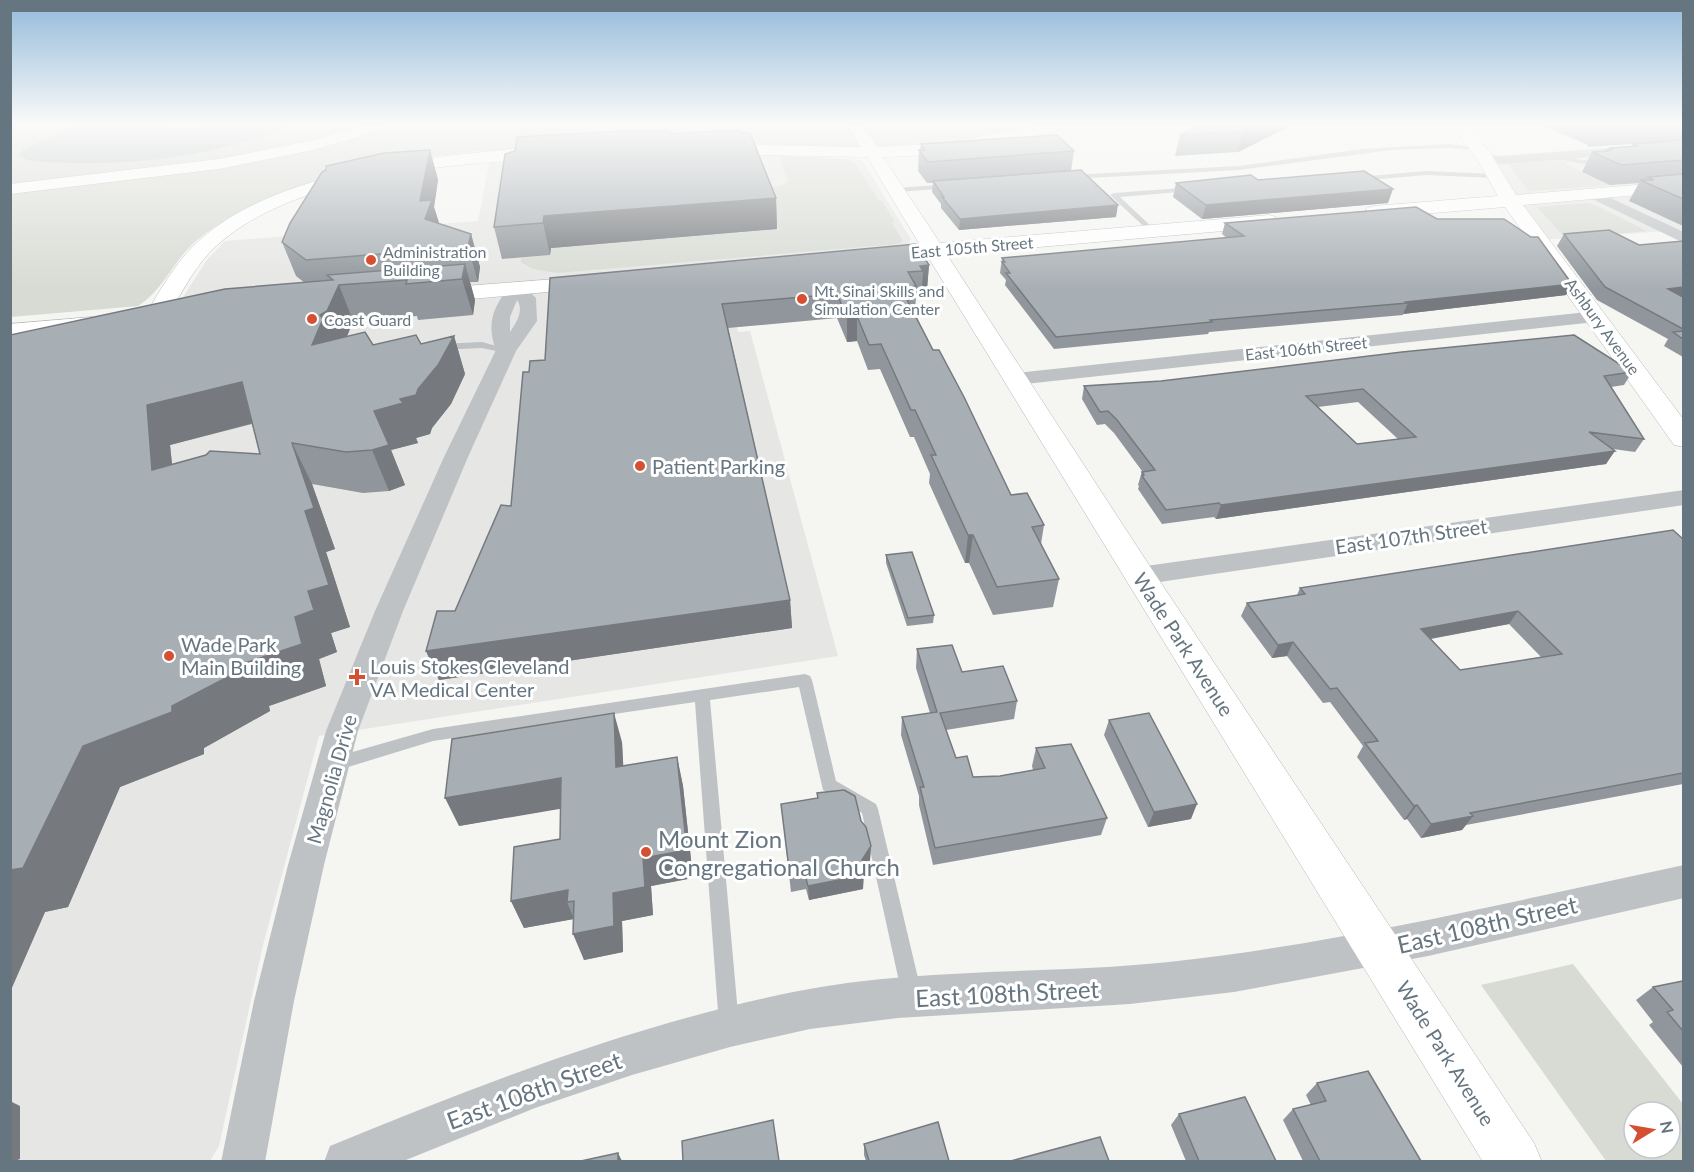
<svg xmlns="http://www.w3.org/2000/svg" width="1694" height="1172" font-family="Lato,sans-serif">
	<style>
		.built { fill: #e6e6e5 }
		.green { fill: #d7dbd3; fill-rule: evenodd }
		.water { fill: #b5c2c4 }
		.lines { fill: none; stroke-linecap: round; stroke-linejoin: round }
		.secondary-casing { stroke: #b1b6b9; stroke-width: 1 }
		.lane { fill: #bec2c5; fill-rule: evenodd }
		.street { fill: #bec2c5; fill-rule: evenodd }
		.secondary { fill: #fff; fill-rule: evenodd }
		.wall { fill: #90969b; fill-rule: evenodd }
		.shaded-wall { fill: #767a7e }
		.building { fill: #a8afb4; stroke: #767a7e; stroke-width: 1.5; fill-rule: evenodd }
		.poi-dot { fill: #d55032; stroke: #fff; stroke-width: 2 }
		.labels { text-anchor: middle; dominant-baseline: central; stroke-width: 6; stroke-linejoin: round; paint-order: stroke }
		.far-street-label { font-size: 16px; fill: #667680; stroke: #fff }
		.far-poi-label { font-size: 16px; fill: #667680; stroke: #fff; text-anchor: start }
		.poi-label { font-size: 20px; fill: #667680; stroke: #fff; text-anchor: start }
		.street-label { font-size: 20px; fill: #667680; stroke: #fff }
		.near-poi-label { font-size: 24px; fill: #667680; stroke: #fff; text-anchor: start }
		.near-street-label { font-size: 24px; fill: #667680; stroke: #fff }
	</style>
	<rect width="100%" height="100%" fill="#f5f5f2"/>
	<path class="built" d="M1683,146V238L1668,231L1540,240L1485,158Z
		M732,153L858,159L863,162L911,239L907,246L721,264L738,332L750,331L838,656L319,736L263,945L219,1146L210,1161L11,1162V342L180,302L206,261L225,241L478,221L490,160Z"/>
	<path class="green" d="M11,125H1043L986,138L898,145L873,153L769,144L677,142L478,151L428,157L236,214C219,224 200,235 187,250C169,270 161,291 138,306L11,317Z
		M779,156L843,159L855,163L879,201H882L895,222L892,223L903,241L898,244L557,273L533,269L521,262V258L550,255L551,248L779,229L762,188L780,186L788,182Z
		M1558,159L1569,162L1565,164L1610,185L1529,191L1506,162Z
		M1588,203L1595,205L1647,231L1566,239L1537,207Z
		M1573,964L1683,1104V1161H1606L1481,985ZM1634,1112H1670V1148H1634Z"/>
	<path class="water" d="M68,125H167L173,129L202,125H292C220,155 145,165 67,163C52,162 30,164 18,155C31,139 58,142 68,125Z"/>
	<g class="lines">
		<g class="secondary-casing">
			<path id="secondary" d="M363,125H390L388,128L313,150L219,169L10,194V184L219,159L310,141Z
				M847,125H863L877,147L947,143L1040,125H1068L1066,128C1005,144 946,156 883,157L940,243L1269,215L1276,217L1279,221L1276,225L1269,227L947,255L1151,568L1534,1143L1542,1162H1483L928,257L875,261L868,259L865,255L868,251L875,249L920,245L867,157L713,154L705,149L713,144L861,147Z
				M1451,125H1468L1491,154L1516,195L1684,181V191L1523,205L1684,420V447L1674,445L1505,207L1374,218L1367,216L1365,212L1367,208L1374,206L1498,196L1477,159Z
				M550,146L556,147L558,151L556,155C529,161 498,161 470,164C387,172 271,190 210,252C190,273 179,300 162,324L154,326L146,324L143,319C160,291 176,260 202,238C285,166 444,155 550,146Z
				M594,276L602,277L605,282L602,287L427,303L419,301L416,296L419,291L427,289Z
				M92,317L100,319L104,324L100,329L10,338V324Z"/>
		</g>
		<path class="lane" d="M1448,144L1479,148L1476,150L1448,148L1391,150L1239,170L1069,179L1065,177L1069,175L1239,166L1363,149Z
			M1554,154L1581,160L1604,159L1607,161L1581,164L1552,157Z
			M1426,171L1496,174L1500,176L1496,178L1426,175L1357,181L1353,179L1357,177Z
			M951,184L955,186L954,188L896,192L892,190L896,188Z
			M1194,187L1195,189L1191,191L1120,197L1154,229L1155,231L1151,233L1110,195L1114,193Z
			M482,342L511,350L506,353L482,348L440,350L435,347L440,344Z
			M805,674L810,676L812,680L836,781L876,804L878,809L922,995L919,1002L912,1005L905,1002L902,995L862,813L823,790L799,687L710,700L739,1025L736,1032L729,1035L722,1032L719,1025L695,702L433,741L335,771L329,769L327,764L329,759L335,757L433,729Z"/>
		<path class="street" d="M1684,142V150L1502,164L1480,161L1478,158L1485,154L1502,156Z
			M1593,190L1684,232V243L1588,197L1586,194Z
			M517,284L523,285L536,298L537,321L516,351L468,457L403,611L358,731L324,865L294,1001L265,1162H221L254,1001L288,865L326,731L375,611L444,457L496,350C486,324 493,306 511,285ZM517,300C524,310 517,322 510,332V317Z
			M1597,311L1604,313L1606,317L1604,321L1016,385L1009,383L1006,379L1009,375L1016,373Z
			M1684,490V505L1139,585L1130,582L1126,576L1130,570L1139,567Z
			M1684,865V898L1428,956L1234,992L1130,1004L898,1018L810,1029L730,1047L632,1075L535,1108L401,1162H324L330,1146C481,1084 633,1025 793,992C917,967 1044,975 1169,962C1343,943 1513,901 1684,865Z"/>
		<use href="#secondary" class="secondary"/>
	</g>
	<path class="wall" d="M1292,125L1238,152L1175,156L1180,135Z
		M1542,125H1683V226L1629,201L1639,183L1610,185L1582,172L1592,152L1606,151L1609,148L1632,146L1633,144L1587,147L1588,145Z
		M670,134L776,198L777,229L551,248L550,255L502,259L494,227Z
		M921,144L1074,151L1071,171L1116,217L959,230L941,208V204L932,192L933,183H927L918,171L919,150H920Z
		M430,150L438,180L434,207L439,224L471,234L480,267L478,282H470L475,300L473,315L418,320L417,316L353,321L347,337L373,345L421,344L454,336L465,374L451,404L432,428L430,434L416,438L418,443L391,450L405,485L389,491L363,493L312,484L335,549L326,552L350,627L331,633L337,652L319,659L326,686L269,706L270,711L204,748V754L120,787L68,907L45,912L10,992V335L305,283L296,276L282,242ZM252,424L260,454L206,455L172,464L170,445Z
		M1258,180L1388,203L1202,219L1173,197L1176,183Z
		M1437,219L1572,284L1566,295L1403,314V315L1209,332L1208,334L1054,349L1005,285L1006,280L1000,273L1002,258L1227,238L1222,234L1225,223Z
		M1564,234L1639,245L1683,241V357L1664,346L1668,339L1597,300L1557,246Z
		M929,265L927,289L922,290V295L916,296L915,311H913L933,350L1011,495L1044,525L1041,544L1059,579L1053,607L993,615L969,563H965L929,483L930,474L914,437H910L880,369L868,370L857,341L847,342L837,318L728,328L790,600L792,628L439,680L426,651L455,611L511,506L529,372L545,360L550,278Z
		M1632,372L1624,385L1611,387L1644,439L1635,452L1613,449L1606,464L1216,519L1214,517L1162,524L1138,489L1139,486L1138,485L1142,471L1114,433L1105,424L1097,425L1082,399L1084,386ZM1358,402L1398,439L1357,444L1318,407Z
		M1683,539V784L1466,825L1462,830L1421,838L1407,819L1404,820L1357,757L1363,746L1330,702L1323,703L1287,656L1272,658L1241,616L1247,603L1297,595L1300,588ZM1509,624L1541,657L1460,670L1431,639Z
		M886,555L934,615L933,623L907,626L886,563Z
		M917,649L1017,701L1014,719L946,730L956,758L973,777L1000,776L1033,770L1032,766L1036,748L1107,818L1101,835L933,865L919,805V796L901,735L902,717L930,713L916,668Z
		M1109,720L1191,819L1148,827L1104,735Z
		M622,742L623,766L677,757L683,786L693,878L651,886L653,915L622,921L623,952L584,960L573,919L524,928L511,901L560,839L561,808L459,826Z
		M817,793L861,821L871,846L870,860L863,871V889L809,900L806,889L791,892L781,804L817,798Z
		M1683,981V1067L1649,1025L1653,1022L1636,1000L1653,987Z
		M1317,1083L1421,1161H1303L1283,1120L1293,1109L1311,1105L1306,1095Z
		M1179,1114L1276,1161H1186L1171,1125Z
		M864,1144L949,1161H866L864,1155Z"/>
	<path class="shaded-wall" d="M1255,125H1292L1238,152L1243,131Z
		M430,150L438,180L434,207L442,232L436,250L420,201Z
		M1393,189L1388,203L1202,219L1206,205Z
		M776,198L777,229L551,248L550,255L543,223L544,216Z
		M1118,205L1116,217L959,230L960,219Z
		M471,234L480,267L478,282L468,247Z
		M465,264L475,300L473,315L462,279Z
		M929,265L927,289L922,290L923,271L920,266Z
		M1572,284L1566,295L1403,314L1408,303L1406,302Z
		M339,285L353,321L342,348L312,345L320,315Z
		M1683,287V299L1668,289Z
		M857,316V341L847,342V317Z
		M454,336L465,374L451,404L432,428L430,434L416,438L418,443L391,450L405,485L389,491L372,450L374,411L400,399L418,389Z
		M242,382L261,421L170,445L177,511L152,470L147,405Z
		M292,443L312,484L335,549L326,552L350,627L331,633L337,652L319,659L326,686L269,706L270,711L204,748V754L120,787L68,907L45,912L10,992V870L83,746L172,706L242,664L295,617L308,591Z
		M1615,451L1606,464L1216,519L1221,505Z
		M968,535H973L969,563H965Z
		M790,600L792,628L439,680L426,651Z
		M1518,611L1509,624L1412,642L1421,629Z
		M1293,642L1287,656L1272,658L1278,645Z
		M614,713L622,742L625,796L616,767Z
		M677,757L683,786L693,878L651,886L653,915L622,921L623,952L584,960L573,934L613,893L643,858Z
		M561,778L571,807L459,826L445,798Z
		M1197,804L1191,819L1148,827L1154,812Z
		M1417,805L1407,819L1404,820L1414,806Z
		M1473,816L1462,830L1421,838L1431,824Z
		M871,846L870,860L861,874L862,860Z
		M864,875L863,889L809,900L808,886Z
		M568,890L567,902L574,919L524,928L511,901Z
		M10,1101L20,1106V1159L15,1161H10Z
		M618,1153L622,1161H618Z"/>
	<path class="building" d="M1199,125H1255L1243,131L1180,135Z
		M1595,125H1634L1597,128L1600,127Z
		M740,130L741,133H750L776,198L544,216L543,223L494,227L505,154L515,151L517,137L628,131H669L670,134Z
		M1057,135L1074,151L928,162L919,150H925L921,144Z
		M1683,140V160L1621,165L1592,152L1609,151L1607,150L1612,149L1609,148L1638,146L1633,144Z
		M430,150L420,201L432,200L425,219L471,234L468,247L306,260L282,242L290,223L322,172L326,170V166L384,153Z
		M1081,170L1118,205L960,219L942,197H944L933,181Z
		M1364,171L1393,189L1206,205L1176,183L1251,175L1258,180Z
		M1683,174V199L1640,180H1654L1648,177Z
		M1416,207L1437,219H1504L1531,237H1538L1572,284L1406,302L1408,303L1210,320L1212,322L1056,337L1006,273H1010L1002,262H1005L1002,258L1244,236L1225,223Z
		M1609,230L1639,245L1683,241V287L1668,289L1683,297V329L1605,287L1564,234Z
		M916,244L929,265L920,266L923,271L908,272L916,286L901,288L933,350H939L964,397L1011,495L1027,493L1044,525L1032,527L1059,579L997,587L973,535H968L931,455H936L915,410H911L881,344L869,345L857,316L847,317L837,294L722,304L790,600L426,651L437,611H455L501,505L511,506L523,372H529L530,361L545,360L550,278Z
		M465,264L462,279L406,284L407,280L339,285L327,311L320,315L323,319L312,345L365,332L373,345L416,335L421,344L454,336L438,365L418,389L416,395L400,399L403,403L374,411L389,445L372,450L346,452L292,443L314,508L305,511L329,585L308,591L314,610L295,617L302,644L242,664L243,669L172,706V712L83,746L23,868L10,870V335L225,289L333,280L327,275ZM242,382L260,454L210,451L206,455L152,470L147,405Z
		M1683,331V339L1673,332Z
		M1574,335L1632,372L1604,376L1644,439L1589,432L1615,451L1221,505L1219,503L1166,510L1142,476L1144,475L1142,472L1155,470L1117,420L1108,411L1100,412L1084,386L1161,381L1402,352ZM1363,389L1416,437L1357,444L1306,396Z
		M1673,530L1683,539V773L1470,813L1473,816L1431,824L1417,805L1414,806L1365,743L1378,741L1337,688L1330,689L1293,642L1278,645L1247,603L1305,594L1300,588ZM1518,611L1562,654L1460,670L1421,629Z
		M912,552L934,615L908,618L886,555Z
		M952,645L962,672L1003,666L1017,701L940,713L956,758L967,756L973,777L1000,776L1045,768L1036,748L1071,744L1107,818L935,848L920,787H924L902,717L937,712L917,649Z
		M614,713L616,767L677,757L687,850L643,858L645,887L613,893L614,926L573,934L574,901L567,902L568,890L511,901L514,847L560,839L561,778L445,798L452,739Z
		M1149,713L1197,804L1154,812L1109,720Z
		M844,790L855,796L861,821L866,827L871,846L862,860L864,875L808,886L805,875L790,877L781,804L818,798L817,793Z
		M1683,981V1031L1667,1012L1673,1010L1653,987Z
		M1368,1071L1421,1161H1320L1293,1109L1326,1101L1317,1083Z
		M1245,1097L1276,1161H1199L1179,1114Z
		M773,1120L779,1161H683L682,1141Z
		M938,1122L949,1161H869L864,1144Z
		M1100,1137L1109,1161H1011Z
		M618,1153V1161H581Z"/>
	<linearGradient id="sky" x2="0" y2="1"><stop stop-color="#93bada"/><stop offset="0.43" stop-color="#fafaf9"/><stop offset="1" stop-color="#fafaf9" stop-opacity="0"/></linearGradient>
	<rect width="1694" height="289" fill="url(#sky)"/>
	<g class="poi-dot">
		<circle cx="371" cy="260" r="6"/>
		<circle cx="802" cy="299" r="6"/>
		<circle cx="312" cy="319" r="6"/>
		<circle cx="640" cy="466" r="6"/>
		<circle cx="169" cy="656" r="6"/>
		<path d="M354 668h6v6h6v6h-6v6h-6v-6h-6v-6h6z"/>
		<circle cx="646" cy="852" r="6"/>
	</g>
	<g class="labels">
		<g class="far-street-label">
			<text transform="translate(972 247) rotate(-5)">East 105th Street</text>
			<text transform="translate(1603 326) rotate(54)">Ashbury Avenue</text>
			<text transform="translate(1306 348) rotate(-6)">East 106th Street</text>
		</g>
		<g class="far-poi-label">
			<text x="383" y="251">Administration<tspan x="383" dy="18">Building</tspan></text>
			<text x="814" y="290">Mt. Sinai Skills and<tspan x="814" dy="18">Simulation Center</tspan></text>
			<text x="324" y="319">Coast Guard</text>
		</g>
		<g class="poi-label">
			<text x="652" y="466">Patient Parking</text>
			<text x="181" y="644">Wade Park<tspan x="181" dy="23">Main Building</tspan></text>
			<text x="370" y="666">Louis Stokes Cleveland<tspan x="370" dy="23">VA Medical Center</tspan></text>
		</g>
		<g class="street-label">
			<text transform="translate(1411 536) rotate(-8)">East 107th Street</text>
			<text transform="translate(1184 644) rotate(57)">Wade Park Avenue</text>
			<text transform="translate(331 779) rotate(-74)">Magnolia Drive</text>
			<text transform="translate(1446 1053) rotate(58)">Wade Park Avenue</text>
		</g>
		<g class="near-poi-label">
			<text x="658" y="838">Mount Zion<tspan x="658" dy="28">Congregational Church</tspan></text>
		</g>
		<g class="near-street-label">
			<text transform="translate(1487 924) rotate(-13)">East 108th Street</text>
			<text transform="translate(1007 993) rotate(-3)">East 108th Street</text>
			<text transform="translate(534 1090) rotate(-20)">East 108th Street</text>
		</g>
	</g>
	<rect width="1694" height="1172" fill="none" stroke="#667680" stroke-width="24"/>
	<g transform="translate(1652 1130) rotate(79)"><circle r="28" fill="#ffffff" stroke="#c2c8cc" stroke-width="1.5"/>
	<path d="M0-4.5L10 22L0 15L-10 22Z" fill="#d55032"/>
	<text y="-9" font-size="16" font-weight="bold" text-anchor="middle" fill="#667680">N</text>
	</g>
</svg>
